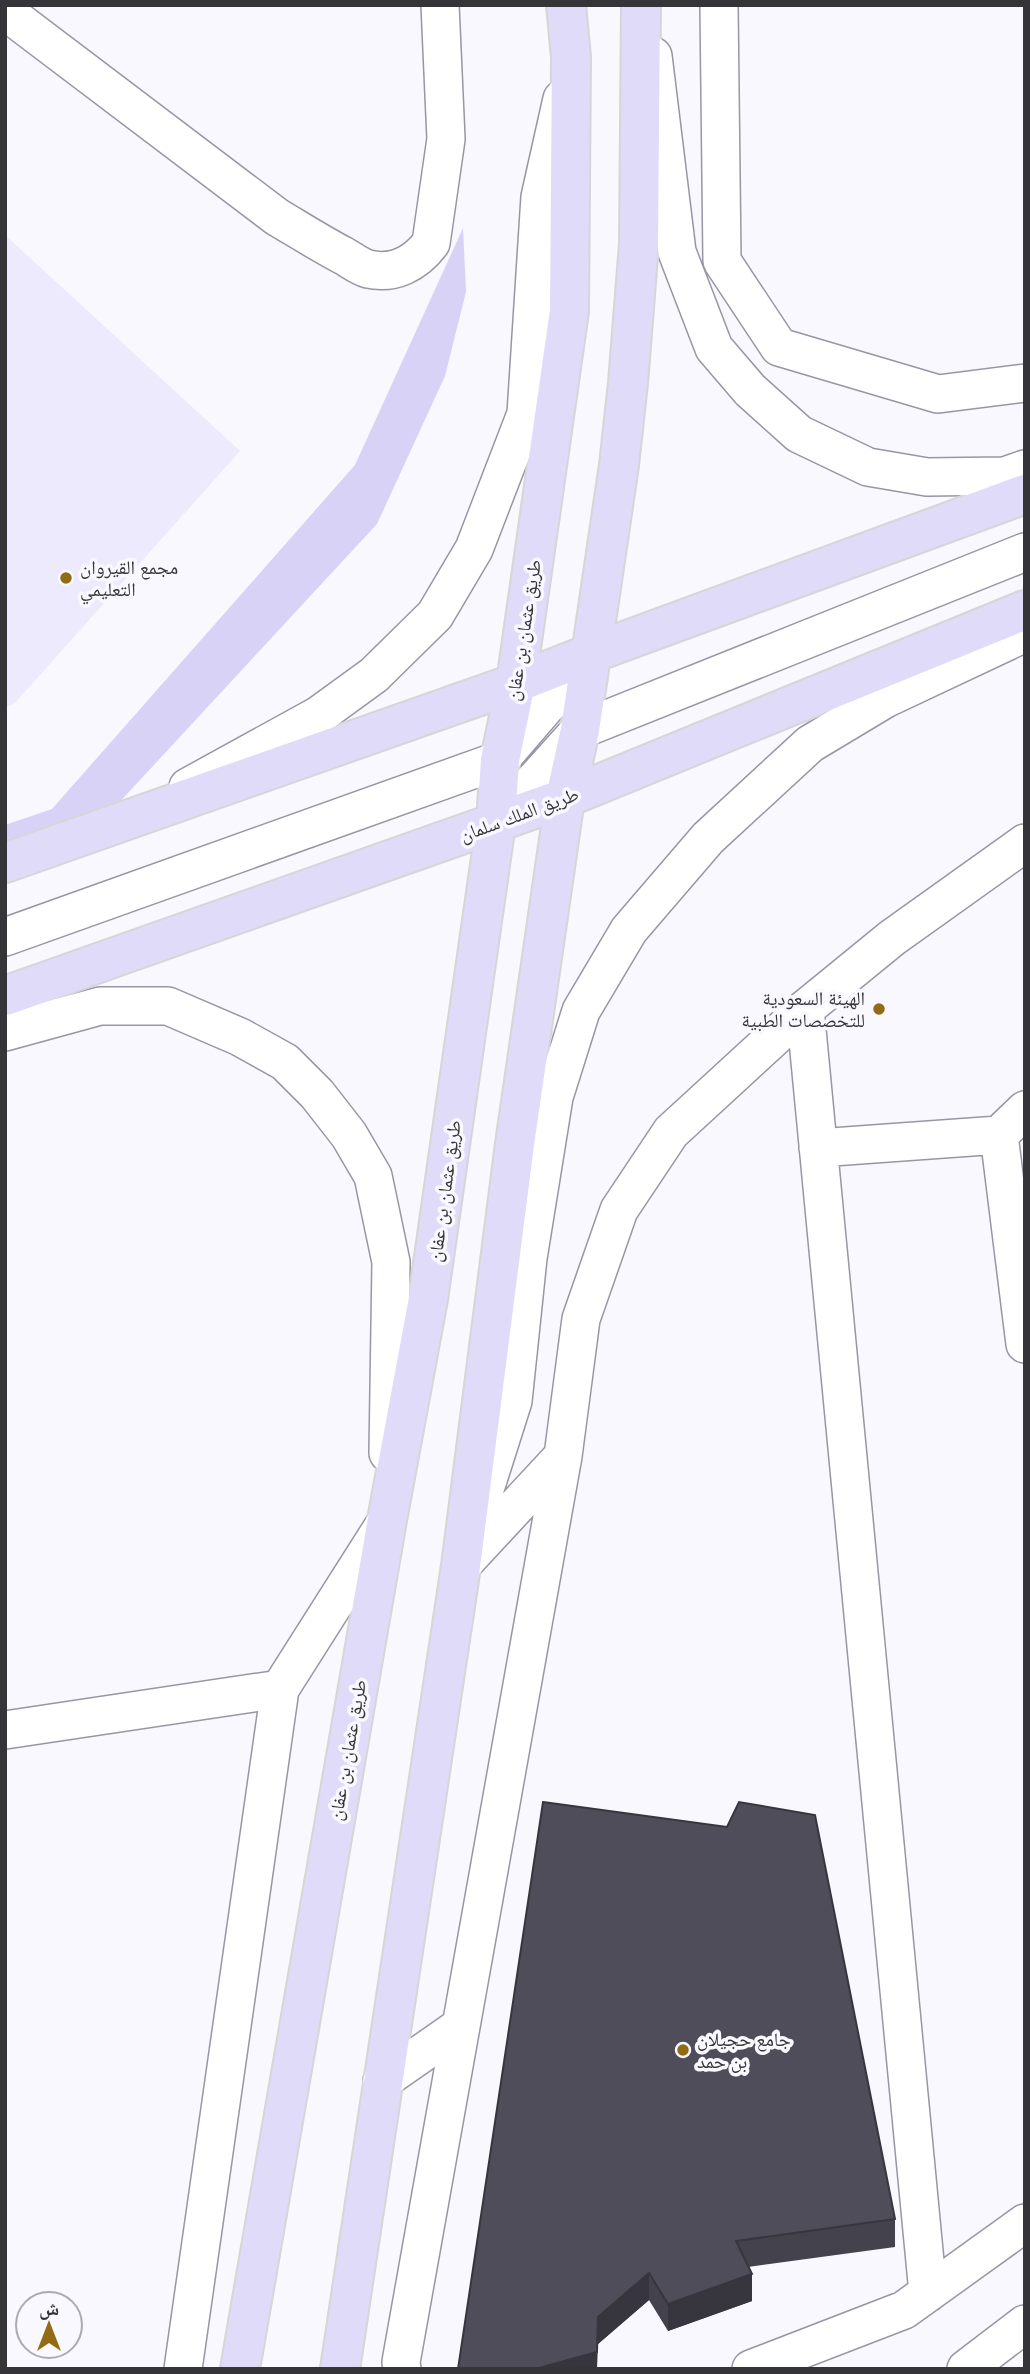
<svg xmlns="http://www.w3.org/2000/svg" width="1030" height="2374" font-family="Raleway,'Noto Naskh Arabic',sans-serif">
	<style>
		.built { fill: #eceafc }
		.green { fill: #d8d2f7 }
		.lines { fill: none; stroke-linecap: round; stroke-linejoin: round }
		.minor-casing { stroke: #9896a4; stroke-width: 40 }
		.major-casing { stroke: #d6d6d7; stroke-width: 42 }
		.minor { stroke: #fff; stroke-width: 37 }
		.major { stroke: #e0dbf9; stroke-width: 38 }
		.wall { fill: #43424d }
		.shaded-wall { fill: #37363e }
		.building { fill: #4e4d59; stroke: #37363e; stroke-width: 2 }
		.poi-dot { fill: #926c14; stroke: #f8f8fe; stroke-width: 2.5 }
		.labels { text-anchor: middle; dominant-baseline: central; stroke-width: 7; stroke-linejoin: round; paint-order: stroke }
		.poi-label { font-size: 19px; fill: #343439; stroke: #f8f8fe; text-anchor: start }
		.street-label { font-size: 19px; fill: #343439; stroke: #f8f8fe }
	</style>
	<rect width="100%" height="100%" fill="#f8f8fe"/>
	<path class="built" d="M5,235L240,451L14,704L5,707Z"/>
	<path class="green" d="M463,228L466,292L445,376L377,524L115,807L5,844V825L52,809L355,465Z"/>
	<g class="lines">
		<g class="minor-casing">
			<path id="minor" d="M719,5L722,261L779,347L938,394L1025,383
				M5,11L277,217C299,230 321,244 344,256C351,260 360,267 368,269C394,275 416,263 431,243L446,139L440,5
				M653,56L677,252L714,348L750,390L799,434L868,467L927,477L1005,476L1025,469
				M188,787L319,715L374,675L435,615L474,549L526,414L540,197L562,99
				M496,823L580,730L1025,552
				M5,937L500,760L592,653
				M805,1009L928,2293
				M5,1032L100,1006H168L240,1037L285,1062L317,1094L349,1135L373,1176L391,1262L388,1453
				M1025,1110L999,1135L1025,1344
				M818,1148L999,1135
				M479,1508L513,1401L528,1258L554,1097L581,1011L629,930L708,838L810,744L885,699L1025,633
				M461,1566L563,1456
				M5,1730L280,1689
				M382,2081L461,2026
				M183,2369L280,1689L386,1522
				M402,2369L401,2362L563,1456L581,1319L619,1210L671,1132L805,1009L892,938L1025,843
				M751,2369L904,2310L1025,2223
				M966,2369L1025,2324"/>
		</g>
		<g class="major-casing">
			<path id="major" d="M5,863L516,683L592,653L1025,494
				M5,996L565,798L1025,610
				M240,2369L387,1520L428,1299L496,823L500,760L516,683L569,311L571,57L566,5
				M340,2369L461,1566L515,1144L565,798L580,730L619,465L628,383L639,244L641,5"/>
		</g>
		<use href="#minor" class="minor"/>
		<use href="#major" class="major"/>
	</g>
	<path class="wall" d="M543,1802L895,2219V2247L748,2267L752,2301L668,2331L649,2300L598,2344Z"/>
	<path class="shaded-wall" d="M649,2273V2300L598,2344L597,2369H535L598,2317Z
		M752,2274V2301L668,2331V2304Z"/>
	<path class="building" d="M543,1802L727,1827L739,1802L815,1815L895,2219L736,2241L752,2274L668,2304L649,2273L598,2317L597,2352L535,2369H458Z"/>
	<g class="poi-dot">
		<circle cx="66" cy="578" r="7"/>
		<circle cx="879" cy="1009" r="7"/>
		<circle cx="683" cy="2050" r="7"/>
	</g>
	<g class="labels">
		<g class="poi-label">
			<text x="80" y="567">مجمع القيروان<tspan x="80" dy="22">التعليمي</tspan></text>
			<text x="865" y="998" text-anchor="end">الهيئة السعودية<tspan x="865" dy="22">للتخصصات الطبية</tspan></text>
			<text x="697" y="2039">جامع حجيلان<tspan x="697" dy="22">بن حمد</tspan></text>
		</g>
		<g class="street-label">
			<text transform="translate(523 630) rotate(-81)">طريق عثمان بن عفان</text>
			<text transform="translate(519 814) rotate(-20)">طريق الملك سلمان</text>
			<text transform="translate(444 1191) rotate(-82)">طريق عثمان بن عفان</text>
			<text transform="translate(347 1750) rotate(-80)">طريق عثمان بن عفان</text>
		</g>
	</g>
	<rect width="1030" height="2374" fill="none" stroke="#343439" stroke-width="14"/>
	<g transform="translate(49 2325)"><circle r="33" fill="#f8f8fe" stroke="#aaaaaf" stroke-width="2"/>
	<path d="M0-5L12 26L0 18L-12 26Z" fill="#926c14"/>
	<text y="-10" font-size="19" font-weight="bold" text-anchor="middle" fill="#343439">ش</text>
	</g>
</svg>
